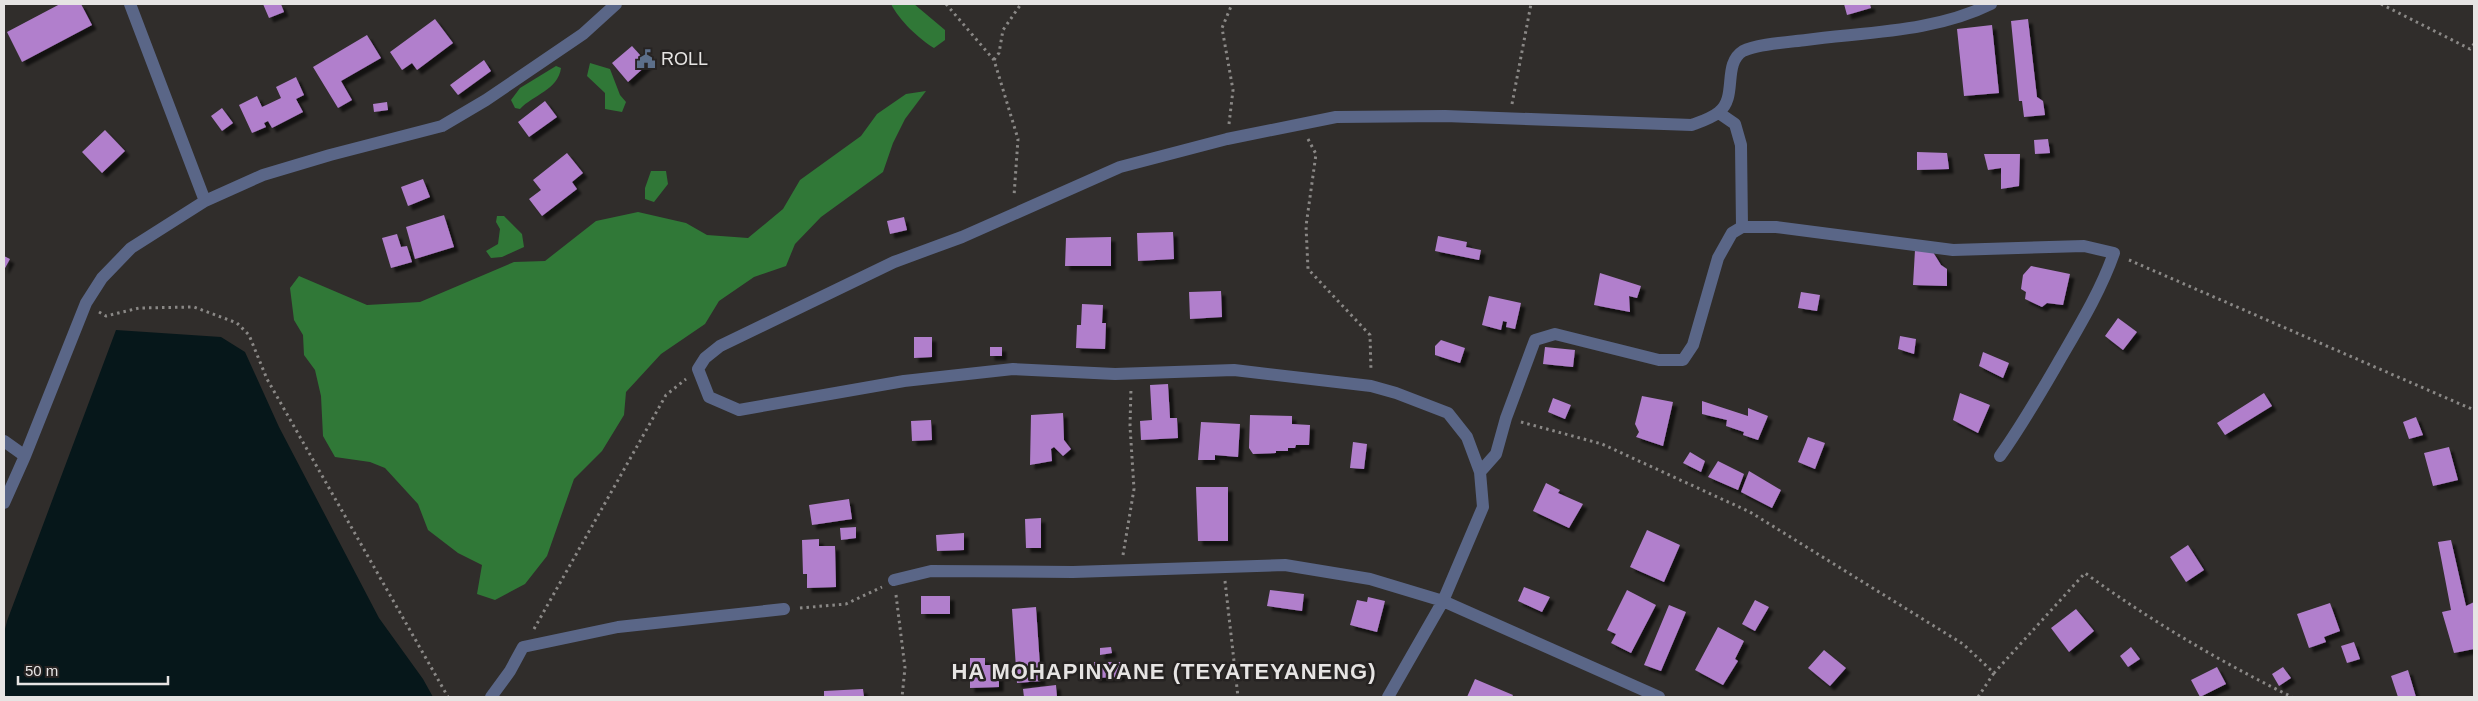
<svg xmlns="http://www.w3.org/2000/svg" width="2478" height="701" font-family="Arial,sans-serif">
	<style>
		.forest { fill: #307837 }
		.water { fill: #06171a }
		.building { fill: #b17fcc; filter: url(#shadow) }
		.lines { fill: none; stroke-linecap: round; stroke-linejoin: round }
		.path { stroke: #8a8886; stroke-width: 3; stroke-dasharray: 2.5 4; stroke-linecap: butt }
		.minor { stroke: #5a6687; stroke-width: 12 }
		.labels { text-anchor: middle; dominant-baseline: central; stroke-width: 5; stroke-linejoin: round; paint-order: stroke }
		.poi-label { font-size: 18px; fill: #e6e4e3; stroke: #262322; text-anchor: start }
		.district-label { font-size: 22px; font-weight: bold; letter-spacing: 1px; fill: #e6e4e3; stroke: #262322 }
	</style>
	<defs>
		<filter id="shadow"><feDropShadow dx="4.5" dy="4.5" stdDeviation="1" flood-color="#0009"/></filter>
	</defs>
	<rect width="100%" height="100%" fill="#302d2b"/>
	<path class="forest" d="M891,4H914L945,30V40L934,48C919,39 899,20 891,4Z
		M590,63L610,69L620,95L626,102L622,112L605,109V93L587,76Z
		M556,66L561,68C558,90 533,95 520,109L515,108L511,100L520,88Z
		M926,91L905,119L893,143L883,172L821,217L795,244L786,266L754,277L719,301L705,324L661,354L626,392L624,415L602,451L574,479L547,556L525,584L495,600L477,594L482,565L458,553L428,530L418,504L385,468L370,462L335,457L323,436L321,396L315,370L304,355L303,335L294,320L290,288L299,276L367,305L420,302L514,262L545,261L596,221L638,212L686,223L707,235L748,238L783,209L800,180L861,136L877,114L906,94Z
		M651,171H666L668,184L654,202L645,199V188Z
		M497,216H504L522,234L524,247L502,257L491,258L486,251L498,244L500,229L496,222Z"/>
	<path class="water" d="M116,330L221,337L245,352L279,427L379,618L423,679L433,697H4V633L7,621Z"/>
	<path class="building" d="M60,4H81L92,25L22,62L7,32Z
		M263,4H281L284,12L269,18Z
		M1844,4H1870L1871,8L1847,15Z
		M435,19L453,43L417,70L412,63L402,70L390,52Z
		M2028,19L2037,97L2043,101L2045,115L2024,117L2022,101H2019L2011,21Z
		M1992,25L1999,93L1964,96L1957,29Z
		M367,35L381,58L341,81L352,100L338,108L313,67Z
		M632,46L648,64L628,82L612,63Z
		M484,60L491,71L458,95L450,85Z
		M296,77L304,95L296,99L303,112L272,128L268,121L264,123L266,127L252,133L239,105L257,96L262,107L281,98L276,87Z
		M545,101L557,117L529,137L518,122Z
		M387,102L388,110L374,112L373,104Z
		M222,108L233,123L222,131L211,116Z
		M105,130L125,151L102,173L82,152Z
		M2048,139L2050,153L2035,154L2034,140Z
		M1917,152L1947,153L1949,169L1917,170Z
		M567,153L583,173L572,182L577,189L542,216L529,199L541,190L533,180Z
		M1984,154H2020L2019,186L2001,189V168L1988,170Z
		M423,179L430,197L408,206L401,187Z
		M444,215L454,247L415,259L406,227Z
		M904,217L907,230L890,234L887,221Z
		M1173,232L1174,259L1138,261L1137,233Z
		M397,234L401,247L407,246L412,262L391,268L382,238Z
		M1438,236L1467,242L1466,247L1481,250L1479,260L1435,251Z
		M1111,237V266H1065L1066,238Z
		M1915,250L1933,252L1941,265L1947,269V286L1913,285Z
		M4,256L10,259L4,270Z
		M2031,266L2070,274L2063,305L2047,303L2042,307L2025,299L2026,292L2021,289L2023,275Z
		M1600,273L1641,286L1637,298L1629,296L1630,312L1594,305Z
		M1221,291L1222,317L1190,319L1189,292Z
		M1801,292L1820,295L1817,311L1798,308Z
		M1489,296L1521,303L1515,329L1506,327L1507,322L1503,321L1501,330L1482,325Z
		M1082,304L1103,305L1102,323H1106L1105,349L1076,348L1077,325H1081Z
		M2118,318L2137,332L2123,350L2105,336Z
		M1900,336L1916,339L1914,354L1898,349Z
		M914,337H932V357L914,358Z
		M1441,340L1465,348L1460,363L1435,355V346Z
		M990,347H1002V356H990Z
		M1545,347L1575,350L1573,367L1543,364Z
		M1983,352L2009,363L2003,378L1979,366Z
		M1168,384L1170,418H1177L1178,438L1141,440L1140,421L1152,420L1150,385Z
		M1960,393L1990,405L1978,433L1953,420Z
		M2264,393L2272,406L2225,435L2217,423Z
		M1642,396L1673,402L1663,446L1636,437L1639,432L1635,424Z
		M1553,398L1571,405L1565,419L1548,412Z
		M1702,401L1748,416V408L1768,416L1758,440L1743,435L1744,432L1726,426L1727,420L1702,414Z
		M1063,413L1064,440L1071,449L1063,456L1054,447L1051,449L1052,461L1030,465L1031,415Z
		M1250,415L1292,416V424L1310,425L1309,445H1296L1295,448H1288V451H1276V453L1253,454L1249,448Z
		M2416,417L2423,435L2409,439L2403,422Z
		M931,420L932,440L912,441L911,421Z
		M1201,422L1240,424L1238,457L1215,455V460H1198Z
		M1808,437L1825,443L1815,469L1798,462Z
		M1353,442L1367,444L1364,469L1350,468Z
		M2449,447L2458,480L2433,486L2424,453Z
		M1690,452L1705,461L1701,472L1683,463Z
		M1718,461L1744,474L1738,490L1708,477Z
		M1749,471L1781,490L1772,508L1741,492Z
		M1546,483L1560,490L1558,493L1583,504L1569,528L1533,511Z
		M1196,487H1228V541H1198Z
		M849,499L852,519L812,525L809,505Z
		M1041,518V548H1026L1025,519Z
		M856,527V538L841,540L840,528Z
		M1647,530L1680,545L1664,582L1630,567Z
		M964,533V550L937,551L936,535Z
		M819,539V546H835L836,587L807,588V574H803L802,540Z
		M2451,540L2466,606L2474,602V649L2454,653L2442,612L2451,610L2438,542Z
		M2188,545L2204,570L2186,582L2170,557Z
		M1524,587L1550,597L1542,612L1518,601Z
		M1270,590L1304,594L1302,611L1267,606Z
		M1627,590L1656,605L1631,653L1611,643L1616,634L1607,630Z
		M921,596H950V614H921Z
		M1368,597L1385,601L1377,632L1350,625L1357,600L1367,602Z
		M1755,600L1769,607L1755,631L1742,624Z
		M2330,603L2340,631L2324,637L2326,642L2309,648L2297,614Z
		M1669,605L1686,612L1661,671L1644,665Z
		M1036,607L1041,681L1017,683L1012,609Z
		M2076,609L2094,631L2069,652L2051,628Z
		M1718,627L1744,641L1735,659L1738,661L1723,685L1695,670Z
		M2354,642L2360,659L2347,663L2341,646Z
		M1111,647L1112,653L1100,655V648Z
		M2131,647L2140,659L2128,667L2120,656Z
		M1824,650L1846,668L1830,686L1808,668Z
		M970,658H985V665H999V687L970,688Z
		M1094,662H1121V677L1094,678Z
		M2217,667L2226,684L2200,697L2191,680Z
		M2283,667L2291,678L2279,686L2272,674Z
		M2408,670L2416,697H2398L2391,676Z
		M1475,679L1513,695L1512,697H1467Z
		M1056,685L1057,697H1024L1023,689Z
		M863,689L864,697H824V691Z"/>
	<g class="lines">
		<path class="path" d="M946,4L994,60L1018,139L1014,196
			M2381,4L2470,49L2474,44
			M994,60L999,53L1003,30L1021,4
			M1512,104L1531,4
			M1229,124L1233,90L1222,28L1232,4
			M1308,139L1316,154L1306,226L1308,269L1370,335L1371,371
			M2129,260L2474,410
			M99,312L106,316L139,308L194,307L237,323L249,335L267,379L448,697
			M1521,422L1602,444L1750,512L1963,644L1994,673L2085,573C2151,621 2219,661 2292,697
			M1123,555L1134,489L1130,426L1131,388
			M1225,581L1238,697
			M896,595L905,668L902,697
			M800,608L846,604L882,587
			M534,629L666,395L686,379
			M1978,697L1994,673"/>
		<path class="minor" d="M130,4L205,201
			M1719,113L1735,124L1741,145L1742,227
			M4,441L25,456
			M1480,472L1496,454L1506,418L1535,340L1555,334L1659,360H1683L1693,345L1718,258L1732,233L1742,227H1776L1953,250L2084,246L2114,253C2102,287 2084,318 2066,349C2045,385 2025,421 2000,456
			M4,503L25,456L86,303L102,278L131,248L205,201L263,175L330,155L442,126L486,100L583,34L616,4
			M894,580L931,571L1073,572L1285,565L1370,579L1443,601L1659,697
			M491,697L510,671L523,647L618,627L784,609
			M1388,697L1443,601L1483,507L1480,472L1467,437L1448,413L1396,393L1371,386L1234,370L1115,374L1013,369L904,381L739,410L709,397L698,369L705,358L720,346L894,262L962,237L1120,167L1227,139L1336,117L1445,116L1692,125C1700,122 1712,118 1719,112C1738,97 1722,64 1743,51C1756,44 1790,42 1806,40C1867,32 1935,32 1991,4"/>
	</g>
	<defs>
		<g id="civic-bare" transform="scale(1.5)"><path d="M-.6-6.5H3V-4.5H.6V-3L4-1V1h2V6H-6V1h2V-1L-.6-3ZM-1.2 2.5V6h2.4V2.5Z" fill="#5c6f8a" stroke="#262322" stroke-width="2.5" paint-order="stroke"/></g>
	</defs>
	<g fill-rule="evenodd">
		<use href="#civic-bare" x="646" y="59"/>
	</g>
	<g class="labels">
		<g class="poi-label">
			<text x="661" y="59">ROLL</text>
		</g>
		<g class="district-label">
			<text x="1164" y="671">HA MOHAPINYANE (TEYATEYANENG)</text>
		</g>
	</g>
	<rect width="2478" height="701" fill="none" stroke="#e6e4e3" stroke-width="10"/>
	<path d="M18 676v8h150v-8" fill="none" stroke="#e6e4e3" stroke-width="2.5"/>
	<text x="25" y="676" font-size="15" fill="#e6e4e3" stroke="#262322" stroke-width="4" paint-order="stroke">50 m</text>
</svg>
